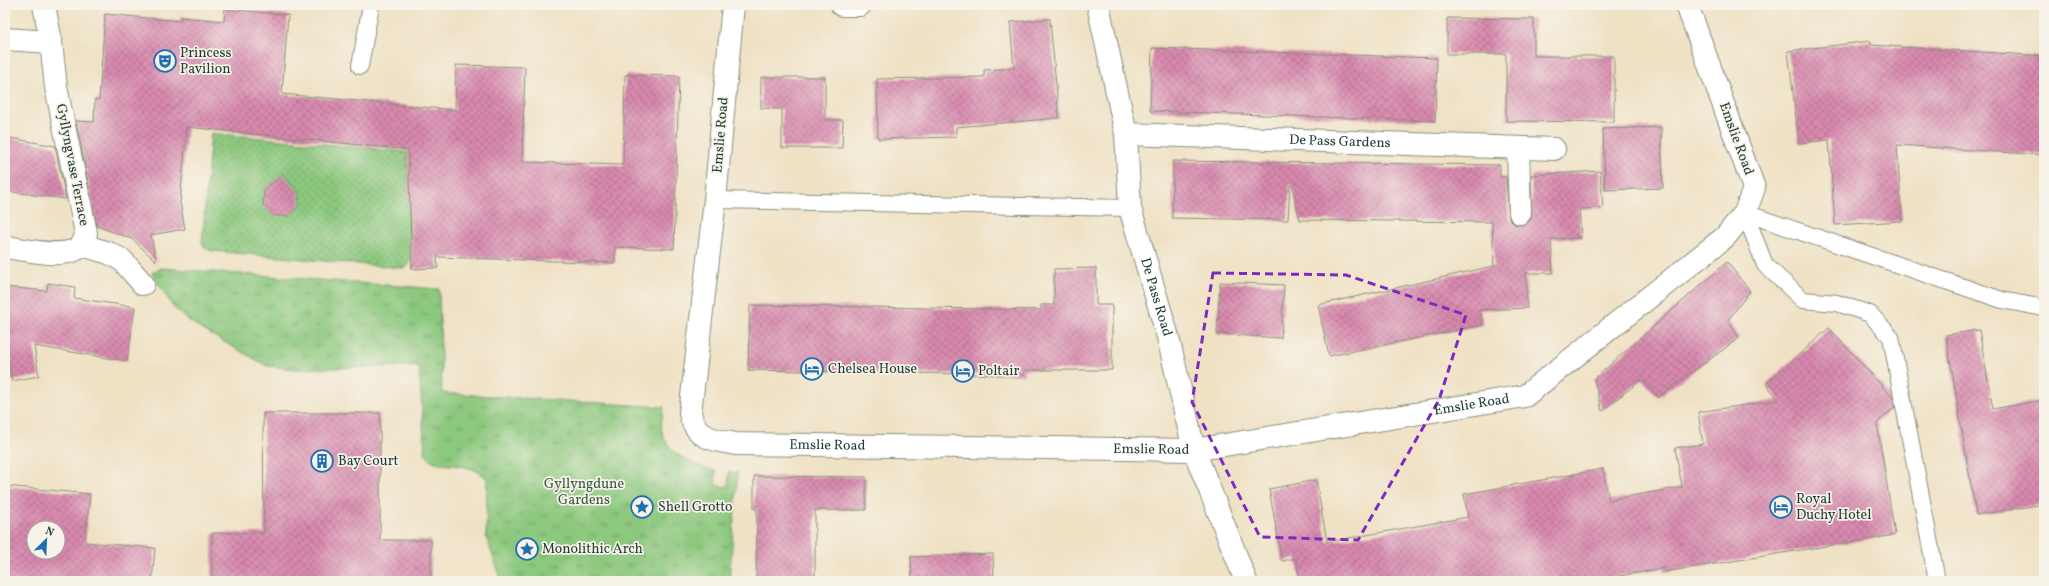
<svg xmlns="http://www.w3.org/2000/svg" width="2049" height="586" font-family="Vollkorn,serif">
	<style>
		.grass { fill: url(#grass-dots); stroke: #568259 }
		.park { fill: url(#park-tufts); stroke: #568259 }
		.building { fill: url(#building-cross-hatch); fill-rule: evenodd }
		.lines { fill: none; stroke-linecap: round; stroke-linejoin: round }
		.lane-casing { stroke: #878f7c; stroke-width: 18 }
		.street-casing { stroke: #878f7c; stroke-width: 24 }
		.primary-casing { stroke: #878f7c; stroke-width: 24 }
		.lane { stroke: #fff; stroke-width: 16 }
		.street { stroke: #fff; stroke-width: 22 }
		.primary { stroke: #fff; stroke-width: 22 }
		.marked { fill: none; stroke: #7b2cbf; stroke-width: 3; stroke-dasharray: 8 5; stroke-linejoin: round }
		.labels { text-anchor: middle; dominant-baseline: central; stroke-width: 3.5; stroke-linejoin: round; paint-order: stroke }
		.poi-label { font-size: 14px; fill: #1f3d34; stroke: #f7f3e8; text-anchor: start }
		.street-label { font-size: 14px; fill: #1f3d34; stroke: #f7f3e8 }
		.park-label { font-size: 14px; fill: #355943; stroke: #f7f3e8 }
	</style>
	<defs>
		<pattern id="grass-dots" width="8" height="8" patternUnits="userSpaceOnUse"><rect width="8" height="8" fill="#8cc87e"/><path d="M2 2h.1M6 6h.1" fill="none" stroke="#72a468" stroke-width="1.8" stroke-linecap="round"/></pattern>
		<pattern id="park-tufts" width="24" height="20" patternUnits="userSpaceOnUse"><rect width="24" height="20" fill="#8cc87e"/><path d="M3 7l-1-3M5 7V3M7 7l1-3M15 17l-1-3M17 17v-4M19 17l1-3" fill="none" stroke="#72a468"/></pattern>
		<pattern id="building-cross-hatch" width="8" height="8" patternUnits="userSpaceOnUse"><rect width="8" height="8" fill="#d989af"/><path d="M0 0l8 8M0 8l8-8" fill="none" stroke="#af718f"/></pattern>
	</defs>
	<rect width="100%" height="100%" fill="#f7f3e8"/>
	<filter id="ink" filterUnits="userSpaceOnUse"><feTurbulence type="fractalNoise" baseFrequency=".025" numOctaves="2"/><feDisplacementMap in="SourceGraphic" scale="8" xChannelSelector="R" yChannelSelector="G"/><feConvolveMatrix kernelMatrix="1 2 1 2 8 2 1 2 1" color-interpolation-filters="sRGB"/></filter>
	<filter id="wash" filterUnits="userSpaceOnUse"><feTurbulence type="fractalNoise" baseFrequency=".012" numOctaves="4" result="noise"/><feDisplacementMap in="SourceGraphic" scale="16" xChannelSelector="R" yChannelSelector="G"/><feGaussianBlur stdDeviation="0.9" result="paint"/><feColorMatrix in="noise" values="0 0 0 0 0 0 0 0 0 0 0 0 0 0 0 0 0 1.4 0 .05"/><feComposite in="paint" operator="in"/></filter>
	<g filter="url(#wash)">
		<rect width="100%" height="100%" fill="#efe1c4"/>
		<path class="grass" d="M211,133L407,152L410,261L408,266L403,268L212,251L205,248L202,242Z"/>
		<path class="park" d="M161,268L439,289L442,393L664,407C663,414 660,426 662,432C668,455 696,466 716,471L715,485L728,487L729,472L738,473L729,581H502L486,537L487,479C468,457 435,473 425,453L419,366L298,369L267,366L201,329L187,319L173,307L152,273Z"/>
		<g id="blocks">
			<path class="building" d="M225,9L288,15L282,94L455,110L456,65L525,67L522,162L623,165L625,75L679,76L674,249L615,247V263L437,257L438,268L412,269L408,150L187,127L180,202L185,229L151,235L156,261L132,239L97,226L76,121L94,122L95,99L99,100L105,14L180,21V17L224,21Z
				M1447,18L1534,19V56H1614V122L1506,121V54H1447Z
				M1050,19L1059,118L956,127V137L878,139L877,79L984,77V70L1014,68L1010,22Z
				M1871,41V45L2044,56V155L1897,145L1902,221L1835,225L1829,140L1799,143L1788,51Z
				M1152,48L1437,58L1435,121L1150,111Z
				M761,77H825V120H843L842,148H782V109L761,108Z
				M1661,127L1663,188L1605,190L1603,129Z
				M5,137L55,146L66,199L5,191Z
				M1173,161L1500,165V177H1506L1509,219L1514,224L1520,225L1527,223L1531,219L1532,213L1531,175L1600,171L1603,208L1579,209L1581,238L1551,239L1553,273H1526L1527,308L1480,310L1483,325L1329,356L1318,305L1494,266L1492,222L1300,220L1292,185H1290L1288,220L1172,218Z
				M283,174L299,193V205L289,216H274L263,205L264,190Z
				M1727,262L1750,291L1728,320L1739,338L1658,397L1642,379L1602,411L1594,379Z
				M1096,268V305H1112V370H1024V375L748,370L750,305L1041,310V305H1054V269Z
				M1220,282L1284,285L1281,338L1217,334Z
				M48,283L75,287L74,298L135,307L127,361L34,346L39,376L12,381L5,339V287L47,291Z
				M1829,328L1893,398L1895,407L1877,423L1895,535L1664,572V568L1592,581H1300L1296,558L1282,561L1269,489L1316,480L1327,542L1468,517L1464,494L1603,469L1609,500L1682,487L1675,448L1703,444L1698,412L1779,400L1766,384Z
				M1979,330L1993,409L2044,400V504L1976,515L1946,335Z
				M263,413H380V540H431V581H212V533H264Z
				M754,476L866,477V510H815V580L756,579L757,509H754Z
				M5,486L90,494L85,542L155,548L152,581H5ZM34,528H58V552H34Z
				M993,554L994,581H912L911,557Z"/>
		</g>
	</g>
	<g filter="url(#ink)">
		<use href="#blocks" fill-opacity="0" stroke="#878f7c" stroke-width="1"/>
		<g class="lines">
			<g class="lane-casing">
				<path id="lane" d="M360,66L371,5
					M715,200L1130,208
					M1745,213L1765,265L1803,300L1837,303L1870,314L1891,337L1937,581
					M1745,213L2002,300L2044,308"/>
			</g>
			<g class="street-casing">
				<g id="street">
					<path id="s1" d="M733,5L715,200L690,413C696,439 713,440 736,444L1194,450L1525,396L1725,237L1745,213L1754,188L1687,5"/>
					<path id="s2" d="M1098,5L1126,134L1130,208L1168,337L1194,450L1246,581"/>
					<path d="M5,39L51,42"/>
					<path id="s3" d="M1126,134L1554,149"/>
					<path d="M1518,148L1520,213"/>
					<path d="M82,245L109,253L122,260L143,284"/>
					<path d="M5,247C24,249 68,261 82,245C84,243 85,237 86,233L56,87L51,42L44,5"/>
				</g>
			</g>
			<g class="primary-casing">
				<path id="primary" d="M842,5H860"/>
			</g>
			<use href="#lane" class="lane"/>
			<use href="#street" class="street"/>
			<use href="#primary" class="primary"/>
		</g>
	</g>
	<path class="marked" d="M1213,273L1346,275L1466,315L1439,400L1358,540L1260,537L1192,402Z"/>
	<defs>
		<g id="theatre-ring" transform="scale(1.15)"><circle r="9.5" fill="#f7f3e8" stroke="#1f6fb2" stroke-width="1.5"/><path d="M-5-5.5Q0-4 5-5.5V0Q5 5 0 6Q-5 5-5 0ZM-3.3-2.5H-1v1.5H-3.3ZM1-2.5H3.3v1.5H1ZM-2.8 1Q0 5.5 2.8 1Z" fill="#1f6fb2"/></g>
		<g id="hotel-ring" transform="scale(1.15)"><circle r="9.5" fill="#f7f3e8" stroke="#1f6fb2" stroke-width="1.5"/><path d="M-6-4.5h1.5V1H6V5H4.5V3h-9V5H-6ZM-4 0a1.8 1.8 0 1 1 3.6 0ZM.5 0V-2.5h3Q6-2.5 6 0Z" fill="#1f6fb2"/></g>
		<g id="building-ring" transform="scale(1.15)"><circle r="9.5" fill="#f7f3e8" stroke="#1f6fb2" stroke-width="1.5"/><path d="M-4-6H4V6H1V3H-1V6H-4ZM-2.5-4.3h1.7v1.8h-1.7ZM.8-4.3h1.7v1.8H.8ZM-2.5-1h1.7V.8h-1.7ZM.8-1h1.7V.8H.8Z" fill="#1f6fb2"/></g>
		<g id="sight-ring" transform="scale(1.15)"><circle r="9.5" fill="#f7f3e8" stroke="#1f6fb2" stroke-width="1.5"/><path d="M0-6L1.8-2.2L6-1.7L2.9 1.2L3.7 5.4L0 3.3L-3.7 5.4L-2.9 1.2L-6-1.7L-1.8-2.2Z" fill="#1f6fb2"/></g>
	</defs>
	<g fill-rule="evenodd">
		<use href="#theatre-ring" x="165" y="61"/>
		<use href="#hotel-ring" x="812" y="369"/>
		<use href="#hotel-ring" x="963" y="371"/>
		<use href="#building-ring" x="322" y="461"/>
		<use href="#sight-ring" x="642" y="507"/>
		<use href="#hotel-ring" x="1781" y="507"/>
		<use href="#sight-ring" x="527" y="549"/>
	</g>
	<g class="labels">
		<g class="poi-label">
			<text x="180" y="53">Princess<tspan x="180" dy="16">Pavilion</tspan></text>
			<text x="828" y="369">Chelsea House</text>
			<text x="978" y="371">Poltair</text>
			<text x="338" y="461">Bay Court</text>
			<text x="1796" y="499">Royal<tspan x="1796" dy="16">Duchy Hotel</tspan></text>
			<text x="658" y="507">Shell Grotto</text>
			<text x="542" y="549">Monolithic Arch</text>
		</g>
		<g class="street-label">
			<text transform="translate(721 135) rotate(-85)">Emslie Road</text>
			<text transform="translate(1736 139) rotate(70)">Emslie Road</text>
			<text stroke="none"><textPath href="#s3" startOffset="214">De Pass Gardens</textPath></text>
			<text transform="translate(72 165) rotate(79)">Gyllyngvase Terrace</text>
			<text stroke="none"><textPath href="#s2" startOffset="299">De Pass Road</textPath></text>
			<text stroke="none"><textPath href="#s1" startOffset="1210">Emslie Road</textPath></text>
			<text stroke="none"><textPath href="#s1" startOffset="562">Emslie Road</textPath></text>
			<text stroke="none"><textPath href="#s1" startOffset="886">Emslie Road</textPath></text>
		</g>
		<g class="park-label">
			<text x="584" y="484">Gyllyngdune<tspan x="584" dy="16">Gardens</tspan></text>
		</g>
	</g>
	<rect width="2049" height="586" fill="none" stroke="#f7f3e8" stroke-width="20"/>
	<g transform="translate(46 540) rotate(24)"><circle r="19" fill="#f7f3e8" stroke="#a1aaa0"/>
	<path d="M0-3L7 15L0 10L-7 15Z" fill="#1f6fb2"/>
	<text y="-6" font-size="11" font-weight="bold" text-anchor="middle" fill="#1f3d34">N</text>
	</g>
</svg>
